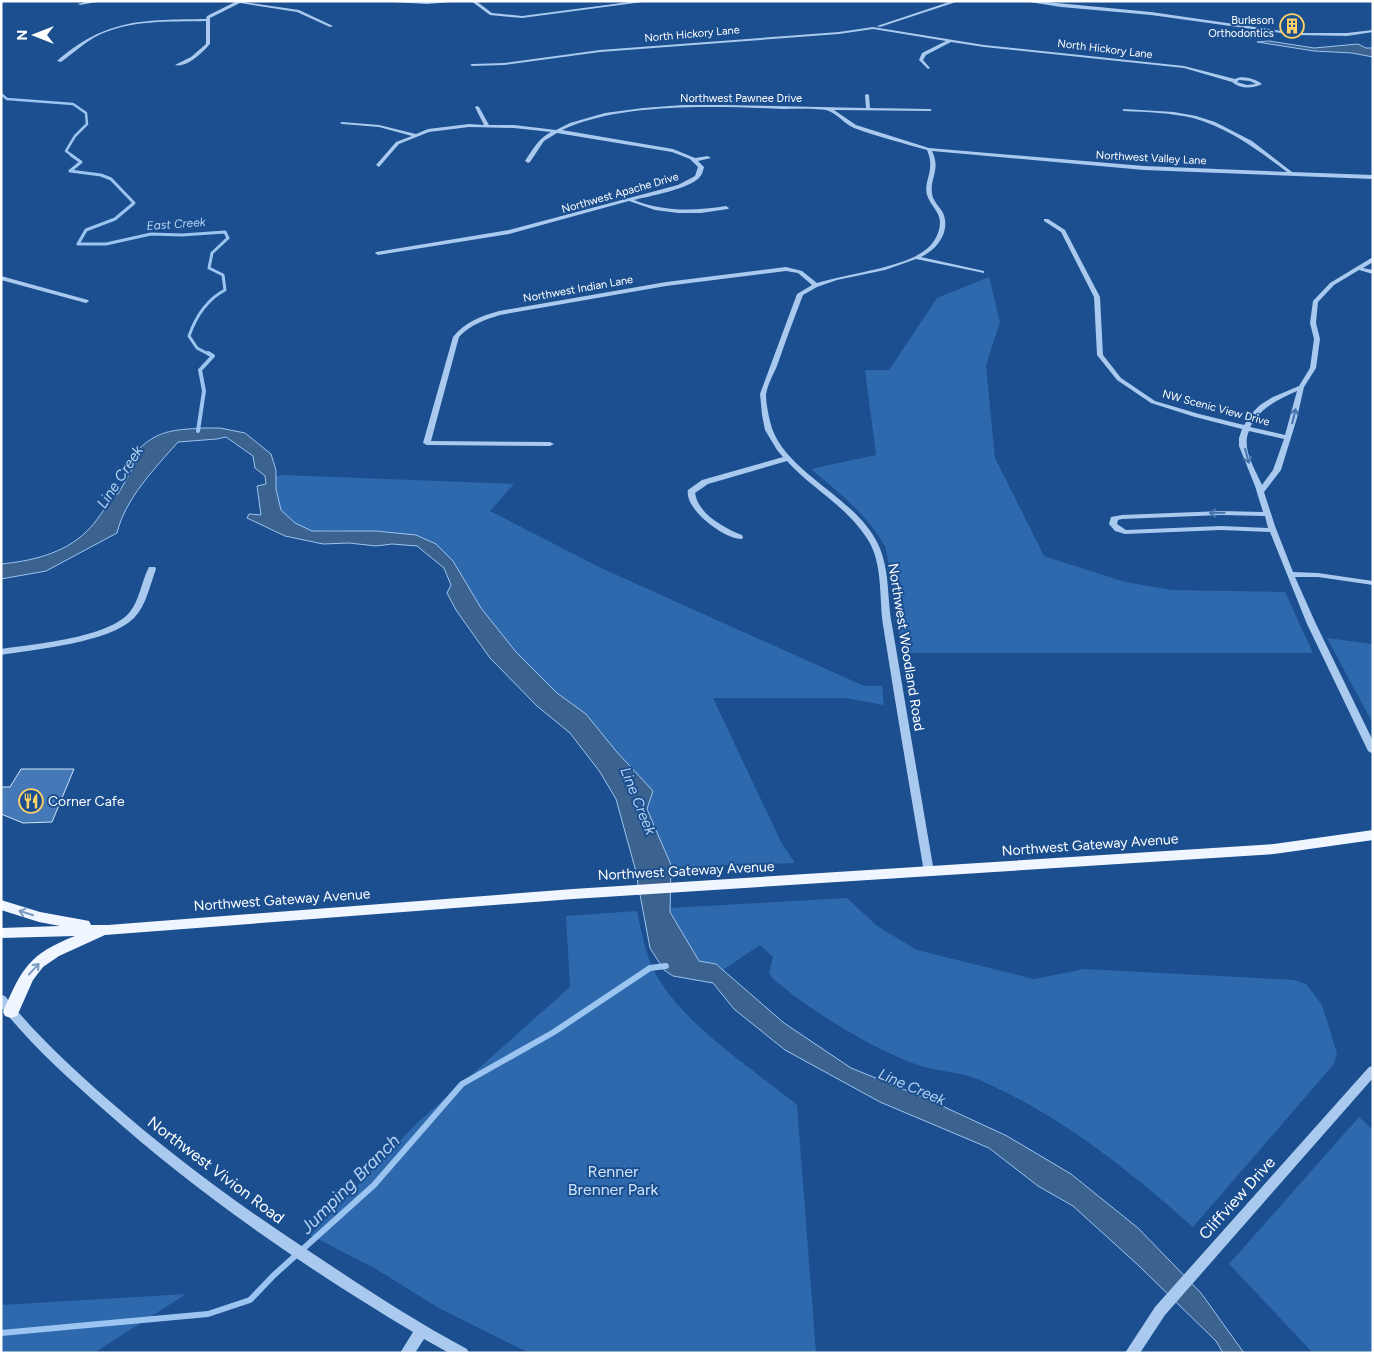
<svg xmlns="http://www.w3.org/2000/svg" width="1374" height="1354" font-family="Figtree,sans-serif">
	<style>
		.green { fill: #2e69ad }
		.water { fill: #3c6290; stroke: #9cc4f0 }
		.lines { fill: none; stroke-linecap: round; stroke-linejoin: round }
		.stream-far3 { stroke: #9cc4f0; stroke-width: 2.5 }
		.stream-far2 { stroke: #9cc4f0; stroke-width: 3 }
		.stream-far1 { stroke: #9cc4f0; stroke-width: 4 }
		.stream { stroke: #9cc4f0; stroke-width: 6 }
		.building { fill: #4478b7; stroke: #cfe3fa }
		.minor { fill: #a9c9ee; fill-rule: evenodd }
		.major { fill: #f0f6ff; fill-rule: evenodd }
		.oneway { stroke: #4674ac }
		.oneway2 { stroke: #7b9ac1 }
		.labels { text-anchor: middle; dominant-baseline: central; stroke-width: 4; stroke-linejoin: round; paint-order: stroke }
		.far-poi-label { font-size: 11px; fill: #fff; stroke: #1b4f8f; text-anchor: end }
		.far-street-label { font-size: 11px; fill: #fff; stroke: #1b4f8f }
		.far-water-label { font-size: 12px; font-style: italic; fill: #b5d3f5; stroke: #1b4f8f }
		.street-label { font-size: 14px; fill: #fff; stroke: #1b4f8f }
		.poi-label { font-size: 14px; fill: #fff; stroke: #1b4f8f; text-anchor: start }
		.water-label { font-size: 15px; font-style: italic; fill: #b5d3f5; stroke: #1b4f8f }
		.near-street-label { font-size: 16px; fill: #fff; stroke: #1b4f8f }
		.near-park-label { font-size: 16px; fill: #cfe3fa; stroke: #1b4f8f }
		.near-water-label { font-size: 18px; font-style: italic; fill: #b5d3f5; stroke: #1b4f8f }
	</style>
	<rect width="100%" height="100%" fill="#1b4f8f"/>
	<path class="green" d="M989,277L1000,322L986,365L995,458L1044,556L1125,582L1172,590L1285,592L1313,653H902L886,548C868,515 839,493 811,469L876,455L865,370H889L937,298Z
		M282,475L514,484L490,511L601,568L864,686H882L884,705L846,698H713L781,842L795,863L671,867L647,809L616,751L586,714L557,693L516,652L481,608L453,561L436,544L340,530L312,531L294,523L281,511L276,489V476Z
		M1327,638L1373,644V724Z
		M847,898L877,926L917,950L1034,979L1084,969L1294,980L1306,984L1322,1005L1337,1053L1334,1064L1193,1227C1127,1169 1059,1114 977,1079C959,1071 937,1072 918,1065C872,1049 809,1010 772,978L769,972L773,957L760,945L723,970L716,964L699,961L670,912V908Z
		M637,911C642,934 647,963 661,983C693,1031 753,1069 797,1105L816,1353H529L437,1307L376,1269L310,1235L416,1124L570,987L566,916Z
		M1359,1117L1373,1130V1353H1313L1229,1264Z
		M186,1294L94,1353H1V1305Z"/>
	<path class="water" d="M1269,41L1314,48L1358,44L1366,48H1373V57L1352,53L1314,51L1257,42Z
		M203,428H220L245,433L271,454L276,470V489L281,510L295,523L312,531H376L416,535L436,544L453,561L481,608L516,652L557,693L586,714L616,751L653,791L647,809L671,865L670,912L699,961L716,964L784,1023L851,1068L925,1098L1007,1136L1071,1174L1138,1228L1201,1293L1244,1353H1223L1216,1341L1138,1265L1073,1206L1038,1186L989,1148L880,1102L785,1050L734,1009L713,983L673,976L664,970L650,948L635,868L616,799L600,772L570,733L537,706L490,658L456,610L447,593L451,585L444,568L417,546L392,544L376,546L349,543L323,544L285,536L247,518L249,514L261,515L257,486L266,484L265,476L255,468L253,456L226,437L217,439L178,442C155,468 125,499 117,533L46,571L1,579V564C31,561 63,554 86,532C97,522 105,507 114,495L118,494L135,464V453C156,430 173,430 203,428Z"/>
	<g class="lines">
		<path class="stream-far3" d="M1,94L7,99L73,104L86,113L87,124L75,136L66,151L73,156"/>
		<path class="stream-far2" d="M71,155L81,162L70,171L101,175L111,179L134,203L115,219L86,230L78,244H106L151,234L182,235L225,232L228,238L212,253L209,268L223,275L225,290C206,300 196,316 189,336L197,348L210,355"/>
		<path class="stream-far1" d="M198,431L204,391L200,370L213,356L208,353"/>
		<path class="stream" d="M1,1333L208,1314L250,1300L274,1275L374,1185L462,1084L554,1032L650,968L666,966"/>
	</g>
	<path class="building" d="M21,769H74L52,822L23,823L1,814V787H10Z"/>
	<g class="lines">
		<path class="minor" d="M90,1H102L80,5L78,4Z
			M237,1L299,10L333,26L330,27L297,12L240,3L210,18V44C202,53 187,68 175,65L191,57L206,44V21C170,22 129,19 95,37C83,44 72,54 61,62L57,61C106,18 145,20 206,19L207,16Z
			M376,1H463L427,4Z
			M471,1H476L492,13L522,16L637,1H650L522,18L490,15Z
			M952,1H959L880,27L877,26Z
			M1023,1H1036L1151,12L1296,33H1347L1373,30V32L1347,36L1296,35L1151,15L1061,7Z
			M873,27L984,45L1184,66L1235,79C1243,75 1255,79 1262,84C1253,89 1240,89 1232,82L1184,68L984,47L951,42L926,55L923,60L930,68L928,69L919,60L922,53L946,41L873,29L839,34L600,52L504,65L472,66L470,65L472,64L504,63L600,50L839,32ZM1239,80L1250,81L1256,84L1247,85L1237,82Z
			M867,94L869,95L870,108L930,109L932,110L930,111L834,110L856,125L929,148L1144,166L1287,172C1258,150 1229,128 1193,118C1171,113 1147,112 1124,111L1122,110L1124,109L1174,112L1196,116L1215,122L1252,141L1292,172L1373,175V179L1144,170L932,151C941,170 930,177 932,193C932,200 940,207 943,213C951,231 937,250 921,257L984,271V273L916,259L885,270L837,280L817,287L803,295C794,319 785,342 777,366C773,375 767,386 766,395C766,403 768,413 770,421C781,472 855,495 878,544C890,569 887,598 892,625C906,708 920,790 934,872L933,874H925L924,872C910,790 896,707 883,625C879,597 883,564 868,540C848,507 812,489 787,461L708,484L695,493C698,514 724,528 742,535L743,537L742,539C725,540 684,509 688,490L702,480L783,457L777,450L765,430L762,415L760,394L797,294L812,285L798,273L786,271L666,286L500,315C484,320 470,325 459,337L431,441L550,442L554,444L550,446L427,445L423,443L453,337C465,322 481,316 499,311L666,282L786,267L802,271L817,283C846,274 901,268 924,251C933,245 940,234 940,222C940,212 930,205 927,195C923,181 936,170 927,150C903,143 878,137 854,128C845,124 838,115 829,111C821,108 793,109 783,109C719,106 620,102 562,130L673,149L695,158L708,156L711,158L698,161L704,167C703,171 702,175 699,178C688,189 650,196 634,200C664,212 694,211 726,206L729,208L728,209L701,213H678L655,210L629,201L509,234L378,255L375,253L376,252L509,230L678,185L695,176L698,167L690,159L672,152L557,133L544,141L530,162L528,163L525,161C533,149 538,139 551,132L514,128L469,127L429,132L399,144L379,167L376,165L396,142L412,136L379,127L342,124L340,123L342,122L379,125L416,134L428,129L469,124L484,125L475,107L477,106L479,107L489,125H514L556,130L570,123L605,113L643,108L683,105H724L866,108L865,95Z
			M1044,219H1048L1065,230L1100,297L1103,355L1121,378L1155,401L1199,414L1244,425L1254,411L1260,405L1273,397L1299,386L1310,368L1314,339L1310,323L1313,301L1330,283L1373,257V262L1363,268L1373,270V274L1359,270L1334,285L1318,302L1316,323L1320,339L1316,368L1304,387L1297,418L1281,470L1264,492L1275,526L1293,572L1318,573L1373,581V585L1318,577H1295L1316,624L1373,741V754L1368,751L1307,624L1270,532L1221,530L1125,534L1115,531L1109,524L1111,517L1122,515L1221,511L1263,512L1255,486L1239,446V438L1242,429L1195,417L1151,403L1117,380L1097,355L1094,297L1061,232L1044,221ZM1297,391L1285,435L1250,427C1261,407 1277,400 1297,391ZM1249,431L1284,439L1273,470L1262,485C1255,469 1241,448 1249,431ZM1221,515L1265,516L1268,528L1221,526L1126,530L1117,524L1118,520L1122,519Z
			M1,276L88,300L89,301L86,303L1,280Z
			M149,567H155L156,569C150,585 146,606 134,618C109,643 36,649 1,655V649C34,644 107,638 129,613C140,600 141,582 149,567Z
			M1,995L5,996C35,1034 70,1066 106,1098C171,1155 240,1206 312,1253C363,1287 413,1320 467,1349L469,1353H449L424,1339L415,1353H400L413,1332C304,1267 198,1194 103,1109C67,1077 31,1045 1,1007Z
			M1373,1066V1078L1165,1315L1140,1353H1125L1155,1307L1369,1067Z"/>
		<path class="major" d="M1373,830V840L1274,854L573,899L105,935L59,956L43,967L33,980L17,1016L11,1018L5,1016L3,1012C22,968 29,954 75,936L1,938V928L60,926L39,922L1,910V900L40,912L84,920L89,921L91,925H108L573,889L1274,844Z"/>
	</g>
	<defs><path id="oneway-shaft" d="M-6 0H5M1.5-3L5.5 0L1.5 3" fill="none" stroke-width="1.6" stroke-linecap="round" stroke-linejoin="round" transform="scale(1.25)"/></defs>
	<g class="oneway">
		<use href="#oneway-shaft" transform="translate(1294 416) rotate(-76)"/>
		<use href="#oneway-shaft" transform="translate(1247 456) rotate(75)"/>
		<use href="#oneway-shaft" transform="translate(1217 513) rotate(179)"/>
	</g>
	<g class="oneway2">
		<use href="#oneway-shaft" transform="translate(26 913) rotate(-162)"/>
		<use href="#oneway-shaft" transform="translate(34 969) rotate(-47)"/>
	</g>
	<defs>
		<g id="building-ring" transform="scale(1.25)"><circle r="9.5" fill="#1b4f8f" stroke="#ffd166" stroke-width="1.5"/><path d="M-4-6H4V6H1V3H-1V6H-4ZM-2.5-4.3h1.7v1.8h-1.7ZM.8-4.3h1.7v1.8H.8ZM-2.5-1h1.7V.8h-1.7ZM.8-1h1.7V.8H.8Z" fill="#ffd166"/></g>
		<g id="restaurant-ring" transform="scale(1.25)"><circle r="9.5" fill="#1b4f8f" stroke="#ffd166" stroke-width="1.5"/><path d="M-5-6h1v4h1v-4h1v4h1v-4h1v5L-1.5 .5V6h-2V.5L-5-1ZM5-6V6H3V1.5H1.5Q1.5-4 5-6Z" fill="#ffd166"/></g>
	</defs>
	<g fill-rule="evenodd">
		<use href="#building-ring" x="1292" y="26"/>
		<use href="#restaurant-ring" x="31" y="801"/>
	</g>
	<g class="labels">
		<g class="far-poi-label">
			<text x="1274" y="20">Burleson<tspan x="1274" dy="13">Orthodontics</tspan></text>
		</g>
		<g class="far-street-label">
			<text transform="translate(692 34) rotate(-5)">North Hickory Lane</text>
			<text transform="translate(1105 49) rotate(7)">North Hickory Lane</text>
			<text x="741" y="98">Northwest Pawnee Drive</text>
			<text transform="translate(1151 158) rotate(3)">Northwest Valley Lane</text>
			<text transform="translate(620 193) rotate(-16)">Northwest Apache Drive</text>
			<text transform="translate(578 289) rotate(-10)">Northwest Indian Lane</text>
			<text transform="translate(1216 408) rotate(15)">NW Scenic View Drive</text>
		</g>
		<g class="far-water-label">
			<text transform="translate(176 224) rotate(-4)">East Creek</text>
		</g>
		<g class="street-label">
			<text transform="translate(906 647) rotate(81)">Northwest Woodland Road</text>
			<text transform="translate(1090 845) rotate(-4)">Northwest Gateway Avenue</text>
			<text transform="translate(686 871) rotate(-3)">Northwest Gateway Avenue</text>
			<text transform="translate(282 900) rotate(-4)">Northwest Gateway Avenue</text>
		</g>
		<g class="poi-label">
			<text x="48" y="801">Corner Cafe</text>
		</g>
		<g class="water-label">
			<text transform="translate(120 477) rotate(-57)">Line Creek</text>
			<text transform="translate(638 801) rotate(68)">Line Creek</text>
			<text transform="translate(912 1087) rotate(23)">Line Creek</text>
		</g>
		<g class="near-street-label">
			<text transform="translate(216 1170) rotate(37)">Northwest Vivion Road</text>
			<text transform="translate(1237 1198) rotate(-48)">Cliffview Drive</text>
		</g>
		<g class="near-park-label">
			<text x="613" y="1171">Renner<tspan x="613" dy="18">Brenner Park</tspan></text>
		</g>
		<g class="near-water-label">
			<text transform="translate(350 1184) rotate(-45)">Jumping Branch</text>
		</g>
	</g>
	<rect width="1374" height="1354" fill="none" stroke="#ffffff" stroke-width="5"/>
	<g transform="translate(35 35) rotate(270)" stroke="#1b4f8f" stroke-width="4" paint-order="stroke">
	<path d="M0-4L9 19L0 12L-9 19Z" fill="#ffffff"/>
	<text y="-8" font-size="14" font-weight="bold" text-anchor="middle" fill="#ffffff">N</text>
	</g>
</svg>
